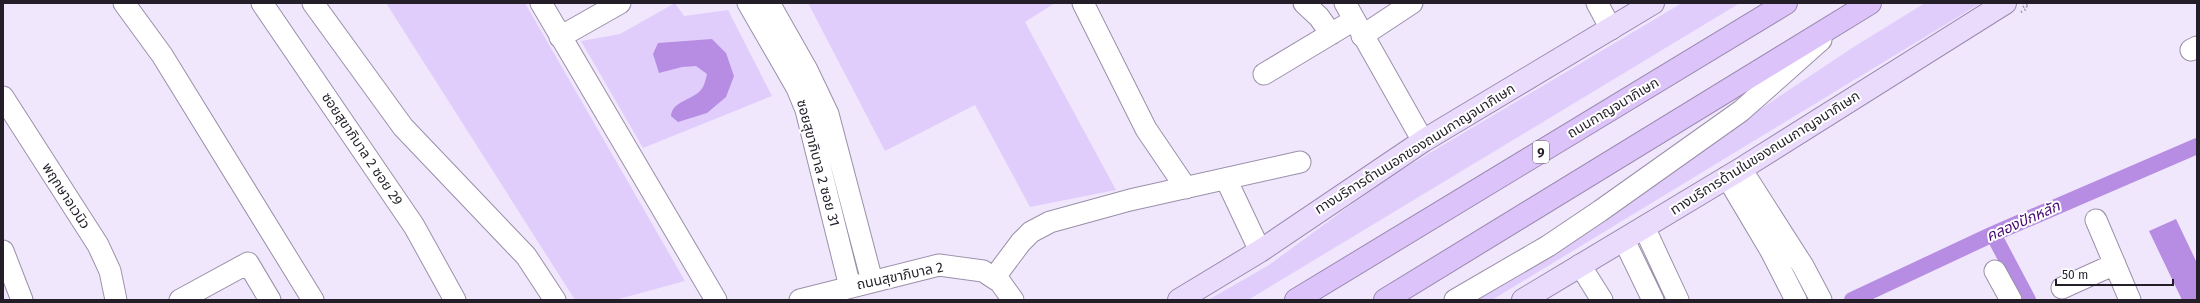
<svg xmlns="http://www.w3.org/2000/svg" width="2200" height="303" font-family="'Fira Sans','Noto Sans Thai',sans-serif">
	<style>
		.green { fill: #e1cdfb }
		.water { fill: #b68de3 }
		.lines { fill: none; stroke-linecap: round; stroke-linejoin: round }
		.canal { stroke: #b68de3; stroke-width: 16 }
		.minor-casing { stroke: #9b8fa9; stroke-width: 23 }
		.major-casing { stroke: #9b89b0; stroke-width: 24 }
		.highway-casing { stroke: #9b89b0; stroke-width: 24 }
		.path { stroke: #8a8393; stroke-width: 2.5; stroke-dasharray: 1 3; stroke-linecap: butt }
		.minor { stroke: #fff; stroke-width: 21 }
		.major { stroke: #eadbfc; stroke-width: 22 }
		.highway { stroke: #dcc3fa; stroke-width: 22 }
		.path-bridge { stroke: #8a8393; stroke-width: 2.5; stroke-dasharray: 1 3; stroke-linecap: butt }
		.labels { text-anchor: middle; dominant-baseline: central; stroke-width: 4; stroke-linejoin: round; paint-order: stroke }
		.shield { fill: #fff; stroke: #656268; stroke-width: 1 }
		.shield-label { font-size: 13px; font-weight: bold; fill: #231e28 }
		.street-label { font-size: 14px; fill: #231e28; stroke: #fff }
		.water-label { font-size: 15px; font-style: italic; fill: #480873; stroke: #fff }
	</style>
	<rect width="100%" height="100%" fill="#f0e7fd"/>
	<path class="green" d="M386,3H525L685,281L615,300H575Z
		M675,3L684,16L728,10L772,96L643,148L581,41L620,34Z
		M808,3H1055L1025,22L1116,190L1030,207L975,105L885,151Z
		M1682,3H1740L1248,300H1208L1269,265L1386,179Z
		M1925,3H1981L1492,300H1474L1852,48Z"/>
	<path class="water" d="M712,39L726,53L734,76L726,97L707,113L678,122L671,116C672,100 696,100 703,87C705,83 706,78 707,74L696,66L682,67L659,73L653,54L658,43Z
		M2176,219L2197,263V300H2182L2149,231Z"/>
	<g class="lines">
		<path class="canal" d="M1993,234L2028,300
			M1852,300L1993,234L2197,146"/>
		<g class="minor-casing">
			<path id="minor" d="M124,3L162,55L313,300
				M262,3L414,226L455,300
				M313,3L403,127L526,256L555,300
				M541,3L716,300
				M748,3L797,88L806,110L850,287
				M769,3L807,70L828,114L872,281
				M1083,3L1146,129L1186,188
				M1304,3L1319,17L1331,34
				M1345,3L1423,141
				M1597,3L1611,29
				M1362,36L1412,3
				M560,37L620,3
				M2191,50L2197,47
				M1264,74L1354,20
				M3,97L98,245L110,271L116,300
				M1741,169L1803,266L1821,300
				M1727,177L1771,251L1796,300
				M1226,179L1260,251
				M2096,220L2130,300
				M1644,227L1678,300
				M1624,240L1653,300
				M3,251L22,300
				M1580,265L1602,300
				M1995,271L2011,300
				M994,278L1021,242L1031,232L1050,222L1130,200L1300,162
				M2062,288L2115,264
				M180,300L248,263L270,300
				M800,300L939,265L983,271L1000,282L1013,300
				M1455,300L1548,246L1600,211L1741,111L1821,40"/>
		</g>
		<g class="major-casing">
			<path id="major" d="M1179,300L1260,251L1423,141L1653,3
				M1523,300L1741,169L2005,3"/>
		</g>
		<g class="highway-casing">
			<path id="highway" d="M1296,300L1786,3
				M1385,300L1870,3"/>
		</g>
		<path class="path" d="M2023,7L2029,3
			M2021,12L2028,8"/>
		<use href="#minor" class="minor"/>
		<use href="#major" class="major"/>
		<use href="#highway" class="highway"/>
		<path class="path-bridge" d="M2024,3L2028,8"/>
	</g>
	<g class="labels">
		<rect class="shield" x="1533" y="141" width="16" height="22" rx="3"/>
		<g class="shield-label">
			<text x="1541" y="152">9</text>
		</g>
		<g class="street-label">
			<text transform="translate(1613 108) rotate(-31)">ถนนกาญจนาภิเษก</text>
			<text transform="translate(362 149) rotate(56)">ซอยสุขาภิบาล 2 ซอย 29</text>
			<text transform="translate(1415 149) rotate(-32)">ทางบริการด้านนอกของถนนกาญจนาภิเษก</text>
			<text transform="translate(1765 153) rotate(-32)">ทางบริการด้านในของถนนกาญจนาภิเษก</text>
			<text transform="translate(818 163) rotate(75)">ซอยสุขาภิบาล 2 ซอย 31</text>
			<text transform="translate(66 196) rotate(57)">พฤกษาอเวนิว</text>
			<text transform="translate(900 276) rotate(-12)">ถนนสุขาภิบาล 2</text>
		</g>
		<g class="water-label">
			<text transform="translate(2023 221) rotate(-24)">คลองปักหลัก</text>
		</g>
	</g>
	<rect width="2200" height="303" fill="none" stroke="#231e28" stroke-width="8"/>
	<path d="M2056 279v6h117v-6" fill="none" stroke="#231e28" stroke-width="2"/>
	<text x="2062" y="279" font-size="12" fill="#231e28" stroke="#ffffff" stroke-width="3" paint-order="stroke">50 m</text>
</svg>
